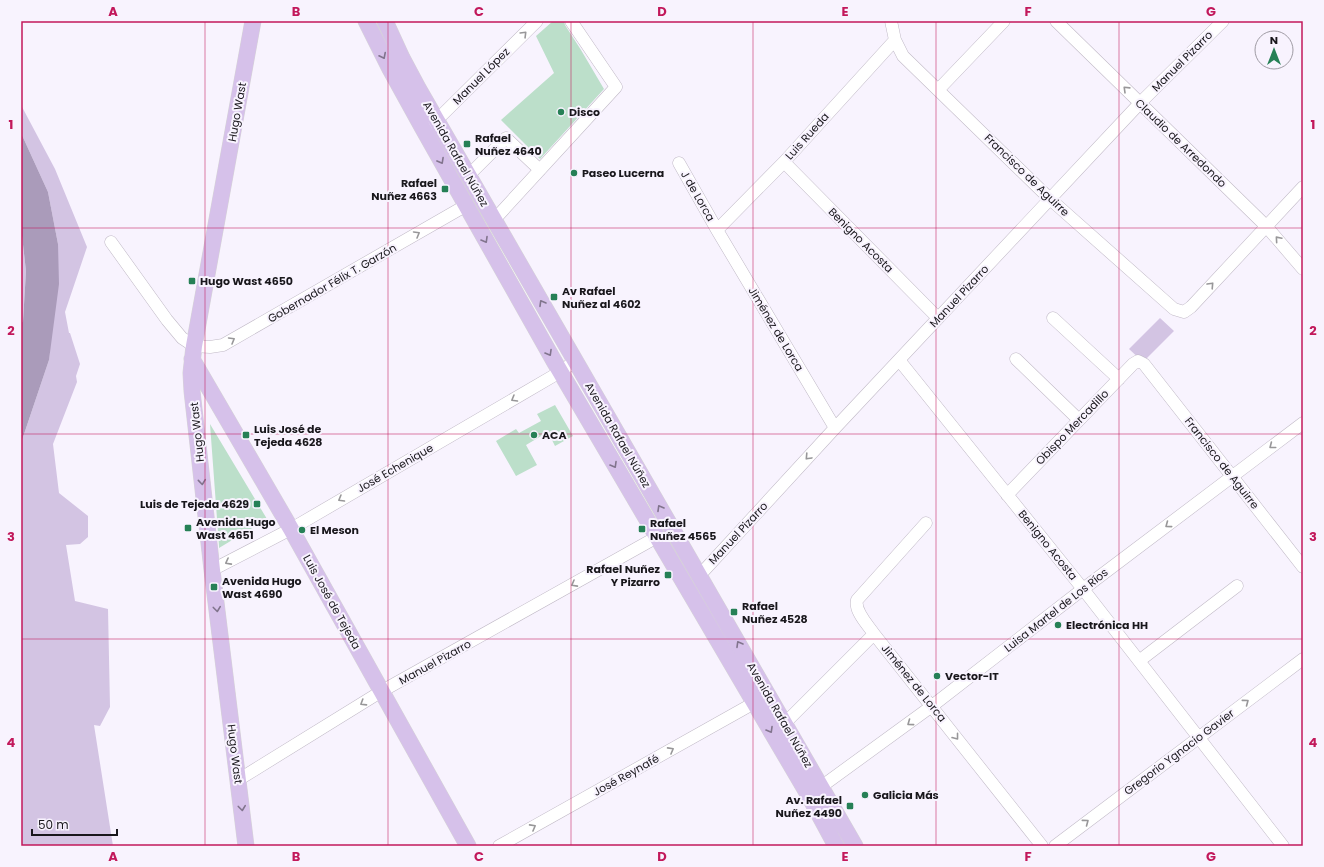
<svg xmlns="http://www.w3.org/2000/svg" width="1324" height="867" font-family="Poppins,sans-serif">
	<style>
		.green { fill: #d3c4e3 }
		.water { fill: #aa9bba }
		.building { fill: #bcdfca }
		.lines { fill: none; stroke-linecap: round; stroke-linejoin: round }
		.minor-casing { stroke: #c0b9c6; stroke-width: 13 }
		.major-casing { stroke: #d6d5d6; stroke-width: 17 }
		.minor { stroke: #fff; stroke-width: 12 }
		.major { stroke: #d6c1ea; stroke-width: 16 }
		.oneway { stroke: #989799 }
		.oneway2 { stroke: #81748d }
		.grid { fill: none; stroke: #c2185b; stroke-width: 1; stroke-opacity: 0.55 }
		.poi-dot { fill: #268056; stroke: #f8f3fe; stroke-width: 1.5 }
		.labels { text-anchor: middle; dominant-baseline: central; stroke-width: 4; stroke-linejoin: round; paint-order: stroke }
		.street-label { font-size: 11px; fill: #19171c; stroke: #f8f3fe }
		.poi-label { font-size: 11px; font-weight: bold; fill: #19171c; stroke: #f8f3fe; text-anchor: start }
		.neatline { fill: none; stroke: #c2185b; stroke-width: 1.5 }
		.grid-label { font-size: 13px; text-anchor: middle; font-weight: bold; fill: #c2185b }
	</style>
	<rect width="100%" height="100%" fill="#f8f3fe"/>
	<path class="green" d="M21,105L55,169L87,247L65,312L69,333H70L80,364L76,376L77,382L53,444L59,493L88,516V537L80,544L66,545L75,601L108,609L110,707L100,726L94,725L113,846H21V443L49,360L58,244L48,192L21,133Z
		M21,227L26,271L23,321L21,324Z
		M1160,318L1174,331L1143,362L1129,349Z"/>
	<path class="water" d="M21,133L48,192L58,244L59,284L49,360L21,443V324L23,321L26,271L21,227Z"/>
	<path class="building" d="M553,21H564L565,25L581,50L604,89L540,159L501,120L554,73L536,36Z
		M555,405L573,436L555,446L548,432L526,445L537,465L516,476L496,441L516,429L519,433L541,421L537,414Z
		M210,424L267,519L219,548V546Z"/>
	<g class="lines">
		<g class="minor-casing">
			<path id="minor" d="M891,21L895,40L903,56L1050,199L1174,309L1184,312L1191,307L1303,187
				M1056,21L1266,226L1303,269
				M938,90L1004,21
				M429,123L443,114L537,21
				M784,162L938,318
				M679,163L717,230L835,428
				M469,175L506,138L540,170
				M494,220L616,87L571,21
				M717,230L784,162L895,40
				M111,242L167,320L182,338L194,346L210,347L223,345L465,206
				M1053,318L1119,379
				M1016,359L1079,420
				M899,360L1083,589L1283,846
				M1007,495L1133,364L1138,361L1144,364L1303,567
				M926,523L857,600C854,611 868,625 874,634L1042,846
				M212,570L291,529L560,372L575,361
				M699,576L835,428L1140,103L1223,21
				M1139,661L1237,586
				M784,724L874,634
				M238,780L382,691L657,537
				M814,792L932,706L1083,589L1303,423
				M499,846L754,703
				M1055,846L1303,659"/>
		</g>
		<g class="major-casing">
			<path id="major" d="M366,21L390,69L422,127L554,361L809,796L836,846
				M385,21L402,58L418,88L855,846
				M192,359L291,529L468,846
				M246,846L212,570L192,391L191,373L194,346L253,21"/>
		</g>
		<use href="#minor" class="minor"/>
		<use href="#major" class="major"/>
	</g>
	<defs><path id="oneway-chevron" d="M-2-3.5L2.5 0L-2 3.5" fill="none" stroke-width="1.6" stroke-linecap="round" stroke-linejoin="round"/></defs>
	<g class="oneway">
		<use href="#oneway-chevron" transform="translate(524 34) rotate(-45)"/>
		<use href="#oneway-chevron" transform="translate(1126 89) rotate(-136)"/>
		<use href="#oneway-chevron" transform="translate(417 234) rotate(-30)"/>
		<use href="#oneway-chevron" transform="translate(1278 239) rotate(-131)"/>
		<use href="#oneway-chevron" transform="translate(1211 285) rotate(-47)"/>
		<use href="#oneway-chevron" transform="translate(232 340) rotate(-30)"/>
		<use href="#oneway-chevron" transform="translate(514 399) rotate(150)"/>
		<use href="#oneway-chevron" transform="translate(1272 446) rotate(142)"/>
		<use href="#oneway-chevron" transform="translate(808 457) rotate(133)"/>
		<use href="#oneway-chevron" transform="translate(341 499) rotate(150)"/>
		<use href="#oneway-chevron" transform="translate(1168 525) rotate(143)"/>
		<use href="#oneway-chevron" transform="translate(228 562) rotate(152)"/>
		<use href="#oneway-chevron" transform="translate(574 584) rotate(151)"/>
		<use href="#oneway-chevron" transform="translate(1246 702) rotate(-37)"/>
		<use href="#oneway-chevron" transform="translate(363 703) rotate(148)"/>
		<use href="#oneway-chevron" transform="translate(910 723) rotate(144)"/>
		<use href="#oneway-chevron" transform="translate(956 737) rotate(52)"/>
		<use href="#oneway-chevron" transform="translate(671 750) rotate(-29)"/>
		<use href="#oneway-chevron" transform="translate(1086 822) rotate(-37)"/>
		<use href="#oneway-chevron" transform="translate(533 827) rotate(-29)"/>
	</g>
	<g class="oneway2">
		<use href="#oneway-chevron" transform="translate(383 56) rotate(63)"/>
		<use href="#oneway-chevron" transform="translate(441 161) rotate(61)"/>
		<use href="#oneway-chevron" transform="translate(485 240) rotate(60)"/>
		<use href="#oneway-chevron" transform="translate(542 303) rotate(-120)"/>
		<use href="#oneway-chevron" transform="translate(549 353) rotate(60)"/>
		<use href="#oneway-chevron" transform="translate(614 465) rotate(60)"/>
		<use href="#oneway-chevron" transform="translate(202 482) rotate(84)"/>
		<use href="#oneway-chevron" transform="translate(660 508) rotate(-120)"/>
		<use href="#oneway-chevron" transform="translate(217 609) rotate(83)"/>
		<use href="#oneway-chevron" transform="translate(739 644) rotate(-120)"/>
		<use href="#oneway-chevron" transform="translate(770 730) rotate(60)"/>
		<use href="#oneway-chevron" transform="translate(242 808) rotate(83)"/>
	</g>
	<path class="grid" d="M205,21V846M388,21V846M571,21V846M753,21V846M936,21V846M1119,21V846M21,228H1303M21,434H1303M21,639H1303"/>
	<g class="poi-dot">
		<circle cx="561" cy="112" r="4"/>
		<rect x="463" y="140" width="8" height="8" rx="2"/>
		<circle cx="574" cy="173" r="4"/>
		<rect x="441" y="185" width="8" height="8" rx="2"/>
		<rect x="188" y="277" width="8" height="8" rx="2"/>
		<rect x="550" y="293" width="8" height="8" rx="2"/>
		<rect x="242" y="431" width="8" height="8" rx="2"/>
		<circle cx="534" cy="435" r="4"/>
		<rect x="253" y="500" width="8" height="8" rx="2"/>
		<rect x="184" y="524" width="8" height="8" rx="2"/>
		<rect x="638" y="525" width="8" height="8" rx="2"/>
		<circle cx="302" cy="530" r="4"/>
		<rect x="664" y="571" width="8" height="8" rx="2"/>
		<rect x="210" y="583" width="8" height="8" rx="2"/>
		<rect x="730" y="608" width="8" height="8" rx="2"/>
		<circle cx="1058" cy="625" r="4"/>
		<circle cx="937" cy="676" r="4"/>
		<circle cx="865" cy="795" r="4"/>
		<rect x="846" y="802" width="8" height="8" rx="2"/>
	</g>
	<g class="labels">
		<g class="street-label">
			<text transform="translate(1182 61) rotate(-45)">Manuel Pizarro</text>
			<text transform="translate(481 76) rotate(-45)">Manuel López</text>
			<text transform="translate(237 112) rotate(-80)">Hugo Wast</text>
			<text transform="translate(807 136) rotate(-48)">Luis Rueda</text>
			<text transform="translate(1181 143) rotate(44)">Claudio de Arredondo</text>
			<text transform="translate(456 154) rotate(60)">Avenida Rafael Núñez</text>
			<text transform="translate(1027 175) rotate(44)">Francisco de Aguirre</text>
			<text transform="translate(698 196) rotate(60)">J de Lorca</text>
			<text transform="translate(861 240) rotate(45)">Benigno Acosta</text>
			<text transform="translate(332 283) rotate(-30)">Gobernador Félix T. Garzón</text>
			<text transform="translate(959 296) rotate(-47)">Manuel Pizarro</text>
			<text transform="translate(776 329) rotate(59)">Jiménez de Lorca</text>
			<text transform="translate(1072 427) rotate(-46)">Obispo Mercadillo</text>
			<text transform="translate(197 432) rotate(-96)">Hugo Wast</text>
			<text transform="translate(618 435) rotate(60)">Avenida Rafael Núñez</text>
			<text transform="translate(1222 463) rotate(52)">Francisco de Aguirre</text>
			<text transform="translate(395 468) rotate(-30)">José Echenique</text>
			<text transform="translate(738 533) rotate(-47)">Manuel Pizarro</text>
			<text transform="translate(1048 545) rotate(51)">Benigno Acosta</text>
			<text transform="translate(332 602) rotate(61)">Luis José de Tejeda</text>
			<text transform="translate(1056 610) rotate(-38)">Luisa Martel de Los Ríos</text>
			<text transform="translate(435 662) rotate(-29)">Manuel Pizarro</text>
			<text transform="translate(914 683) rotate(51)">Jiménez de Lorca</text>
			<text transform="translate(780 715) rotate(60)">Avenida Rafael Núñez</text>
			<text transform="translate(1179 752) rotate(-37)">Gregorio Ygnacio Gavier</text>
			<text transform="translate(235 754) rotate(83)">Hugo Wast</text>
			<text transform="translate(626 775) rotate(-29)">José Reynafé</text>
		</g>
		<g class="poi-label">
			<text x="569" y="112">Disco</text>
			<text x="475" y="138">Rafael<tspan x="475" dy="13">Nuñez 4640</tspan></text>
			<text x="582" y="173">Paseo Lucerna</text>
			<text x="437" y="183" text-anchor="end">Rafael<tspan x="437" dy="13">Nuñez 4663</tspan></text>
			<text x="200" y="281">Hugo Wast 4650</text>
			<text x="562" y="291">Av Rafael<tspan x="562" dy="13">Nuñez al 4602</tspan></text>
			<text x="254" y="429">Luis José de<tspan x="254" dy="13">Tejeda 4628</tspan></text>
			<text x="542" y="435">ACA</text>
			<text x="249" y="504" text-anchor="end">Luis de Tejeda 4629</text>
			<text x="196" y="522">Avenida Hugo<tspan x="196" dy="13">Wast 4651</tspan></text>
			<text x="650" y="523">Rafael<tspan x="650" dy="13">Nuñez 4565</tspan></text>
			<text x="310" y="530">El Meson</text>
			<text x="660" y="569" text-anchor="end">Rafael Nuñez<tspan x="660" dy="13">Y Pizarro</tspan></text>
			<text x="222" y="581">Avenida Hugo<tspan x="222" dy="13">Wast 4690</tspan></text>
			<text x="742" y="606">Rafael<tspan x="742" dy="13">Nuñez 4528</tspan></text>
			<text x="1066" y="625">Electrónica HH</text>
			<text x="945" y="676">Vector-IT</text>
			<text x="873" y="795">Galicia Más</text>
			<text x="842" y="800" text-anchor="end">Av. Rafael<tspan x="842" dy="13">Nuñez 4490</tspan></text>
		</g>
	</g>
	<rect width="1324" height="867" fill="none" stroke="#f8f3fe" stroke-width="44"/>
	<g transform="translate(1274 50)"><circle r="19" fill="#f8f3fe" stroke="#9f9ba4"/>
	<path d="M0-3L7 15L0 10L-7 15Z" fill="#268056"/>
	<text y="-6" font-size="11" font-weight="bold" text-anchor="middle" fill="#19171c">N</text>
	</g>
	<path d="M32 829v6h85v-6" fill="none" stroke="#19171c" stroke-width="2"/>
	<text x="38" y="829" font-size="12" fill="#19171c" stroke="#f8f3fe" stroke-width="3" paint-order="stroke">50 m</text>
	<rect x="22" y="22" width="1280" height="823" class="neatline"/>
	<g class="grid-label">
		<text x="113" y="16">A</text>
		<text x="296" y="16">B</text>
		<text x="479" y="16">C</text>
		<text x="662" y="16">D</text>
		<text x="845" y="16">E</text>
		<text x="1028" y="16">F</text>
		<text x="1211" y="16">G</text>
		<text x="11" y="129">1</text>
		<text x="1313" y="129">1</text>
		<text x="11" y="335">2</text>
		<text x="1313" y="335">2</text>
		<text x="11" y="541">3</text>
		<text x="1313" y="541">3</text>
		<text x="11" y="747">4</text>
		<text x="1313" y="747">4</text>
		<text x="113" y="861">A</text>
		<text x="296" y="861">B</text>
		<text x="479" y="861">C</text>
		<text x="662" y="861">D</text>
		<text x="845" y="861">E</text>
		<text x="1028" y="861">F</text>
		<text x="1211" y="861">G</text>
	</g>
</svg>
